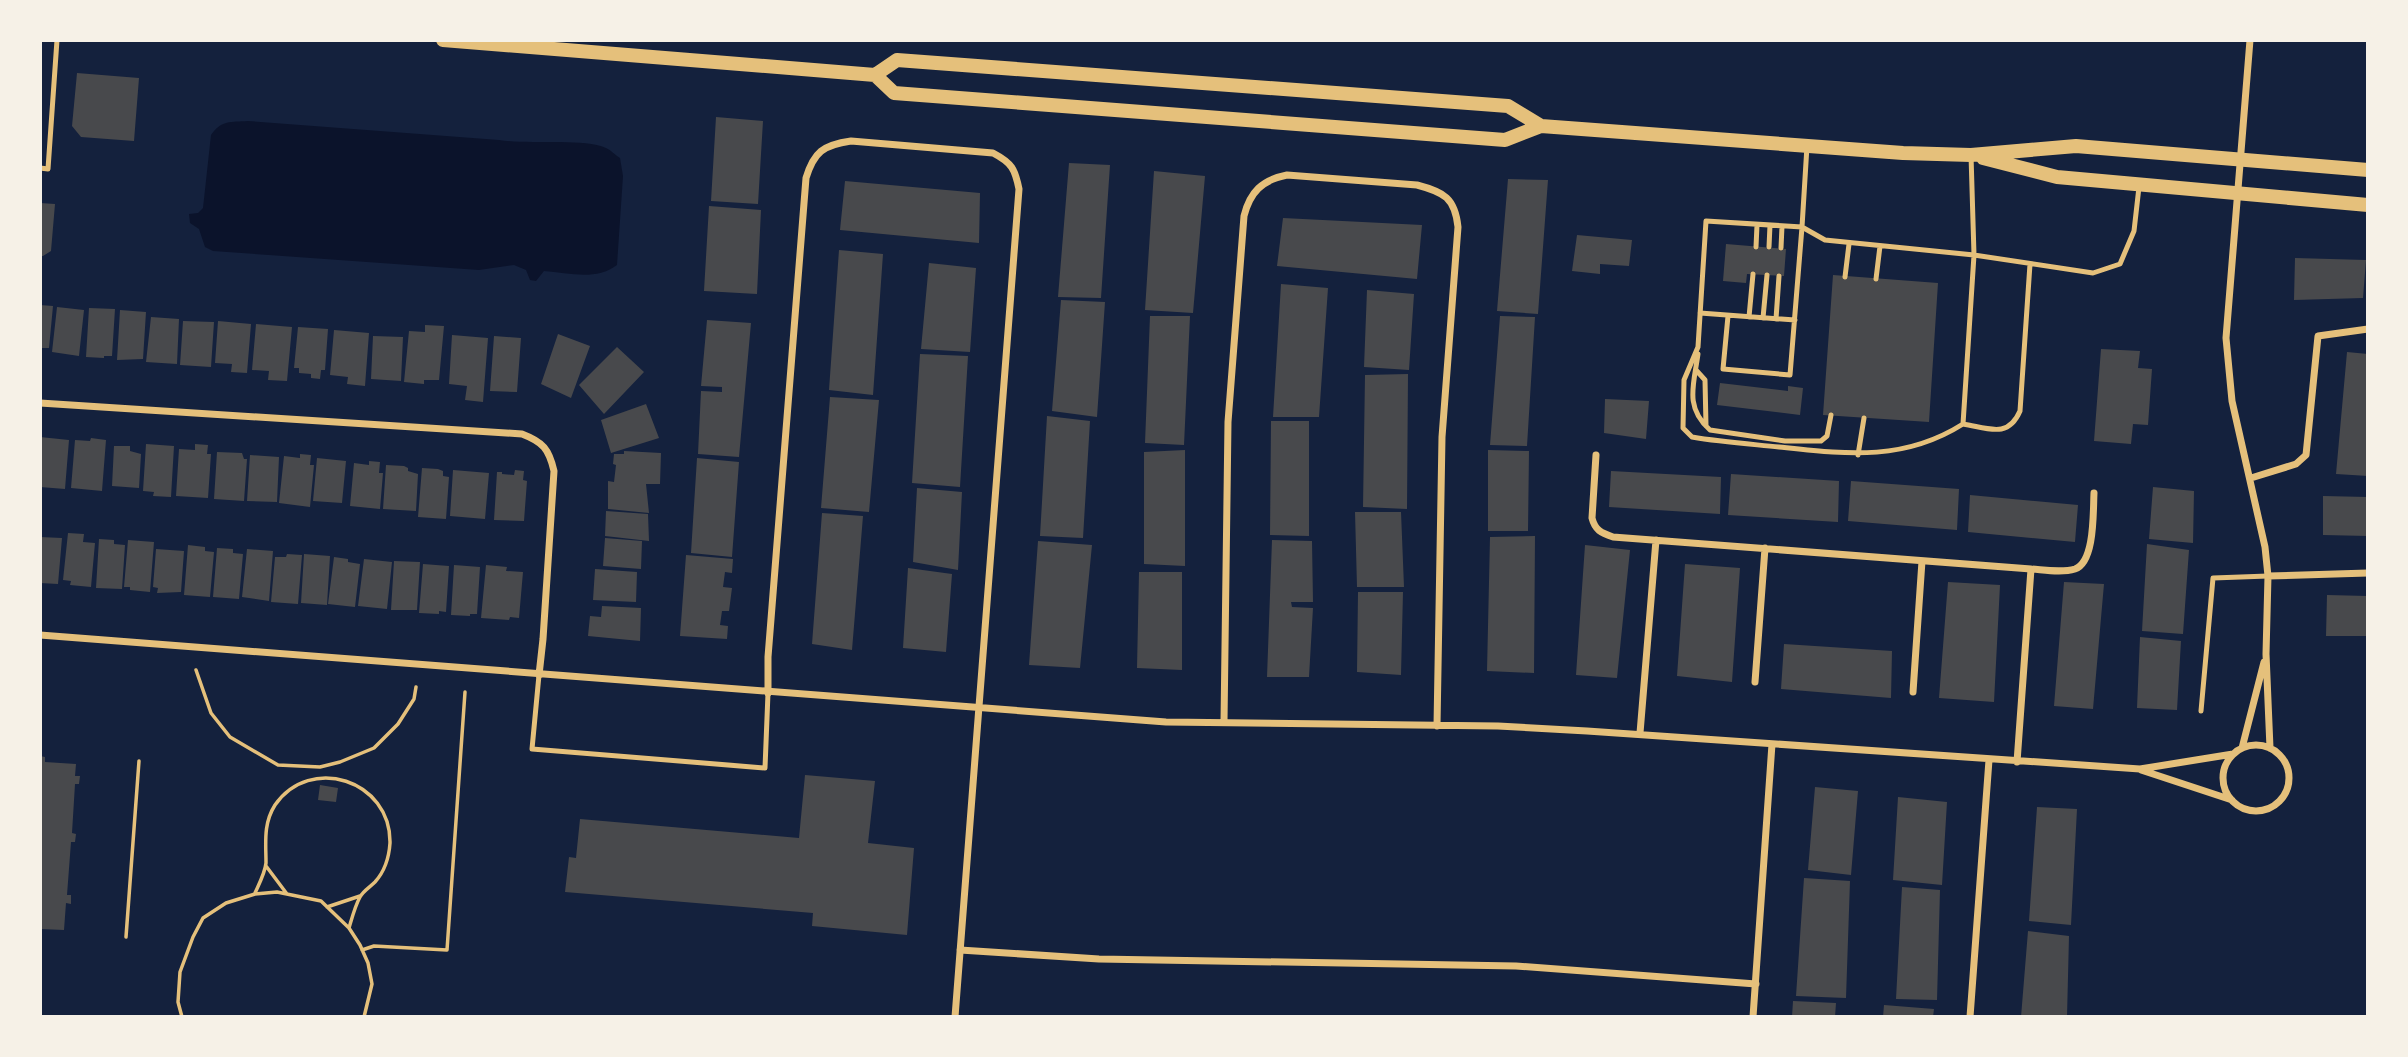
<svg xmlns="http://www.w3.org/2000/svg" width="2408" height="1057" font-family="'DejaVu Sans',sans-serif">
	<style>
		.water { fill: #0b132b }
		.building { fill: #48494c }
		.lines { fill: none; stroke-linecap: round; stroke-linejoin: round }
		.path { stroke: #e5c07b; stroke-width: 3.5 }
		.service { stroke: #e5c07b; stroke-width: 5 }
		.minor { stroke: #e5c07b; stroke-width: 7 }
		.secondary { stroke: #e5c07b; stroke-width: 14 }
	</style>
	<rect width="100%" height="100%" fill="#14213d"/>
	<path class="water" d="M248,121L499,140C529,145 582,138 606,148C611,150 615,155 620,158L623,176L617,265C596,281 569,273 544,271L536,281L530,280L526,270L514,265L479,270L213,251L205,247L199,229L190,223L189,214L198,213L203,208L211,135C221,120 231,122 248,121Z"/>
	<path class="building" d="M77,73L139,78L134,141L81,137L72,126Z
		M716,117L763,121L758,204L711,201Z
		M1069,163L1110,165L1101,298L1058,297Z
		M1154,171L1205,176L1193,313L1145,310Z
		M1508,179L1548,180L1538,314L1497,311Z
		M845,181L980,193L979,243L840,230Z
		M40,203L55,204L51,251L43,256H40Z
		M709,206L761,210L757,294L704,291Z
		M1283,218L1422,225L1417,279L1277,266Z
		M1577,235L1632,240L1629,266L1600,264V274L1572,271Z
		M1726,244L1786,249L1784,276L1747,274L1746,283L1723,281Z
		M839,250L883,254L873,395L829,390Z
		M2295,258L2366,260L2363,298L2294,300Z
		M929,263L976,268L970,352L921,349Z
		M1833,275L1938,283L1929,422L1823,415Z
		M1281,284L1328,288L1319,417H1273Z
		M1367,290L1414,294L1409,370L1364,367Z
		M1061,300L1105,302L1097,417L1052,411Z
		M40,305L53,306L49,348H40Z
		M57,307L84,310L79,356L52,352Z
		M89,308L115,309L112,356H104V358L86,357Z
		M120,310L146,312L143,359L117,360Z
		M1150,316H1190L1184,445L1145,443Z
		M1500,316L1535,317L1527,446L1490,445Z
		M151,317L179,319L177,364L146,362Z
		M707,320L751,323L739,457L698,454L701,391L722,392V387L701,386Z
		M183,321L214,322L211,367L180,365Z
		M218,321L251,324L247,373L231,372L232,364L215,363Z
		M256,324L292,327L287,381L268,380L269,371L252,370Z
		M425,325L444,326L439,380H424V384L404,382L409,331L425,332Z
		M298,327L328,329L325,370H321L320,379L311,378V374L299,373V368H294Z
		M334,330L369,333L365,386L347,384L348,377L330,375Z
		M558,334L590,346L571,398L541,384Z
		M452,335L488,338L483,402L465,400L467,386L449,384Z
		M373,336L403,337L401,381L371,379Z
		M494,336L521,338L517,392L490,391Z
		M617,347L644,372L604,414L579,385Z
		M2101,349L2140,351L2138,368L2152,369L2148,425L2133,424L2131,444L2094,441Z
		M2347,352L2368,354V476L2336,474Z
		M920,354L968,356L960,487L912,483Z
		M1408,374L1407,509L1363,507L1365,375Z
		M1720,383L1788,391V386L1803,388L1800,415L1717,405Z
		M830,397L879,400L869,512L821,508Z
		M1605,399L1649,401L1646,439L1604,433Z
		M646,404L659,438L611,453L601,420Z
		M1047,416L1090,421L1083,538L1040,536Z
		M1271,421H1309V536L1270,535Z
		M40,437L69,440L65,489L40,487Z
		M91,438L106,440L102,491L71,488L75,440L90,441Z
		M146,444L174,446L171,497L153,496L154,492L143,491Z
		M195,444L208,445L207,454H211L208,498L176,496L179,449L195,450Z
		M114,446H130V451L141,454L139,488L112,486Z
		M1185,450V566L1144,564V452Z
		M1488,450L1529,451L1528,531H1488Z
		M624,451L661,453L660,484H646L649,513L608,509V481L614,482L616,465L613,464L614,454H624Z
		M217,452L242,453L244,459H247L244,501L214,499Z
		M300,454L311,455L310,465H314L310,507L279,503L284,456L300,458Z
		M250,455L279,457L277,502L247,501Z
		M317,458L346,461L342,503L313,501Z
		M697,458L739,462L732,557L691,553Z
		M369,461L380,462L379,473H383L380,509L350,506L354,463L369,465Z
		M386,465L404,466L408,468V471L418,474L416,511L383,509Z
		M422,468L438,469L443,471V476L449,477L446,519L418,517Z
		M453,470L489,473L485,519L450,516Z
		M515,470L524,471L523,480L527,481L524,521L494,520L497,472H502V474L514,475Z
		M1611,471L1721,477L1720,514L1609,507Z
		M1731,474L1839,481L1838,522L1728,515Z
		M1851,481L1959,489L1957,530L1848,521Z
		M2153,487L2194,491L2193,543L2149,539Z
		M917,488L962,492L958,570L913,562Z
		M1970,495L2078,505L2075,542L1968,532Z
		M2323,496L2368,497V536L2323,535Z
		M606,511L648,514L649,541L605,536Z
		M1355,512H1401L1404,587H1357Z
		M822,513L863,516L852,650L812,644Z
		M68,533L84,534L83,542L95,543L91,587L70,585L71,581L63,580Z
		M1535,536L1534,673L1487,671L1490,537Z
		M40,537L62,538L58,584L40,583Z
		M605,538L642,541L641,569L603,566Z
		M99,539L114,540V544L125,545L122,589L96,588Z
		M128,540L154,542L150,592L130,590V587H124Z
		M1272,540L1312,541L1313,602H1291L1292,607L1313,608L1309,677H1267Z
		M1038,541L1092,545L1080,668L1029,665Z
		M2147,544L2189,550L2183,634L2142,631Z
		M188,545L205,547V551L214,552L210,597L184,595Z
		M1585,545L1630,550L1617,678L1576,675Z
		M217,548L233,549V553L243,554L239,599L213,597Z
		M156,549L184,551L181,592L157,593L158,588L153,587Z
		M247,549L273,551L269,601L242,597Z
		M287,554L302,555L298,604L271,602L275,557H286Z
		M304,554L330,556L327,605L301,603Z
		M686,555L733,559L732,573L725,572L723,587L732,588L729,611H722L720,625L728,626L727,639L680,636Z
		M334,557L348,559V562L360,564L355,607L328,604Z
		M364,559L392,562L387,609L358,606Z
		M394,561L420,562L417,610H391Z
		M423,564L449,566L446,612L439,611V614L419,613Z
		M1685,564L1740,568L1732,682L1677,676Z
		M454,565L480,567L477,614H470V616L451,615Z
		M486,565L507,567L506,571L523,572L519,618L510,617L509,620L481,618Z
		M908,568L952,574L946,652L903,648Z
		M595,569L637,572L636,602L593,600Z
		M1139,572H1182V670L1137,668Z
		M1948,582L2000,585L1994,702L1939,698Z
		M2064,582L2104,584L2093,709L2054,706Z
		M1358,592H1403L1401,675L1357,672Z
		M2327,595L2368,596V636H2326Z
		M602,606L641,608L640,641L588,636L590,616L601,617Z
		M2140,637L2181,641L2177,710L2137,708Z
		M1784,644L1892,651L1891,698L1781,689Z
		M40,756L45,757V762L76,764L75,776H80L79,784H75L72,833L76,834L75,842H71L67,895H71V904L66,903L64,930L40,929Z
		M805,775L875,781L868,843L914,848L907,935L812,926L813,913L565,892L569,857L576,858L580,819L799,838Z
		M320,785L338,788L336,802L318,800Z
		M1815,787L1858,791L1851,875L1808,870Z
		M1898,797L1947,802L1942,885L1893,880Z
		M2037,807L2077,809L2071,925L2029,921Z
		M1804,878L1850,881L1846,998L1796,996Z
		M1902,887L1940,890L1937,1000L1896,999Z
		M2028,931L2069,936L2067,1017H2021Z
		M1793,1001L1836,1003L1835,1017H1792Z
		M1884,1005L1934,1009L1933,1017H1883Z"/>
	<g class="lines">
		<path class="path" d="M196,670L211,713L230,737L278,765L320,767L340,762L374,748L398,724L414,699L416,687
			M266,866L287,894
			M255,893C259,884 265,873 266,863C266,843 263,824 275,805C310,754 391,780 390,843C389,858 385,871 375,882C370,887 363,891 360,897C355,906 352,918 349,928
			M327,907L360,896
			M126,937L139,761
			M362,950L374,946L447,950L465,692
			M182,1017L178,1002L180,972L193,937L203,918L226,903L255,894L277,892L321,901L349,928L360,945L368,963L372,984L364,1017"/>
		<path class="service" d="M1807,146L1802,227L1825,240L1974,255L1971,155
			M40,168L48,169L57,40
			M1756,247L1757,225
			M1769,247L1770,225
			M1781,248L1782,226
			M1845,277L1849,244
			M1876,279L1880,246
			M1700,313L1795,320
			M1728,316L1723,369L1790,375L1802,227L1706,221L1698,347L1684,380L1683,428L1692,437C1721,442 1750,444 1779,447C1845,454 1903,462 1963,424C1988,428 2008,439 2020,411L2030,264
			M1749,317L1753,274
			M1763,318L1767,275
			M1776,319L1779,276
			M1698,354C1694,384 1684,407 1710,430L1785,441H1821L1827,436L1831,415
			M1696,370L1705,380L1706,426
			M1963,424L1974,255L2093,273L2120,264L2134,231L2139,187
			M1858,455L1864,418
			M539,675L532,749L765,768L768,693
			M2201,711L2213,578L2268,576"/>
		<path class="minor" d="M2250,40L2226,338L2232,401L2265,547L2268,576L2266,654L2270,748
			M40,403L522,434C543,442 549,449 554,471L543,639L539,675
			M1596,455L1592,518C1595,530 1601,533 1613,537L2031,569L2017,762
			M2251,478L2296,464L2306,455L2318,336L2368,329
			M2031,569C2045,570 2062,573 2075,569C2095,562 2093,512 2094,493
			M2268,576L2368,573
			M40,635L1166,722L1498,726L1587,731L2140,769L2233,754
			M1755,682L1765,548
			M1913,692L1922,561
			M768,693V657L806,178C814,152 823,145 851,141L993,153C1012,163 1015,169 1019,189L955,1017
			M1224,722L1228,422L1244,216C1250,192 1262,180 1287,175L1417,185C1444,192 1455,198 1458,227L1442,437L1437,726
			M1640,733L1656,540
			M2223 778a33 33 0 1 1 66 0a33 33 0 1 1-66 0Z
			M2242,748L2264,662
			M2141,770L2232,800
			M960,950L1099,959L1516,966L1756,984
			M1753,1017L1772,744
			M1970,1017L1989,760"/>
		<path class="secondary" d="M443,40L875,75L897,60L1508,106L1541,126
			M875,75L894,93L1505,140L1541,126L1903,153L1971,155L2076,146L2368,170
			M1983,158L2057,177L2368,205"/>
	</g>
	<rect width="2408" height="1057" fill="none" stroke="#f6f1e7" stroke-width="84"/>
</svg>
